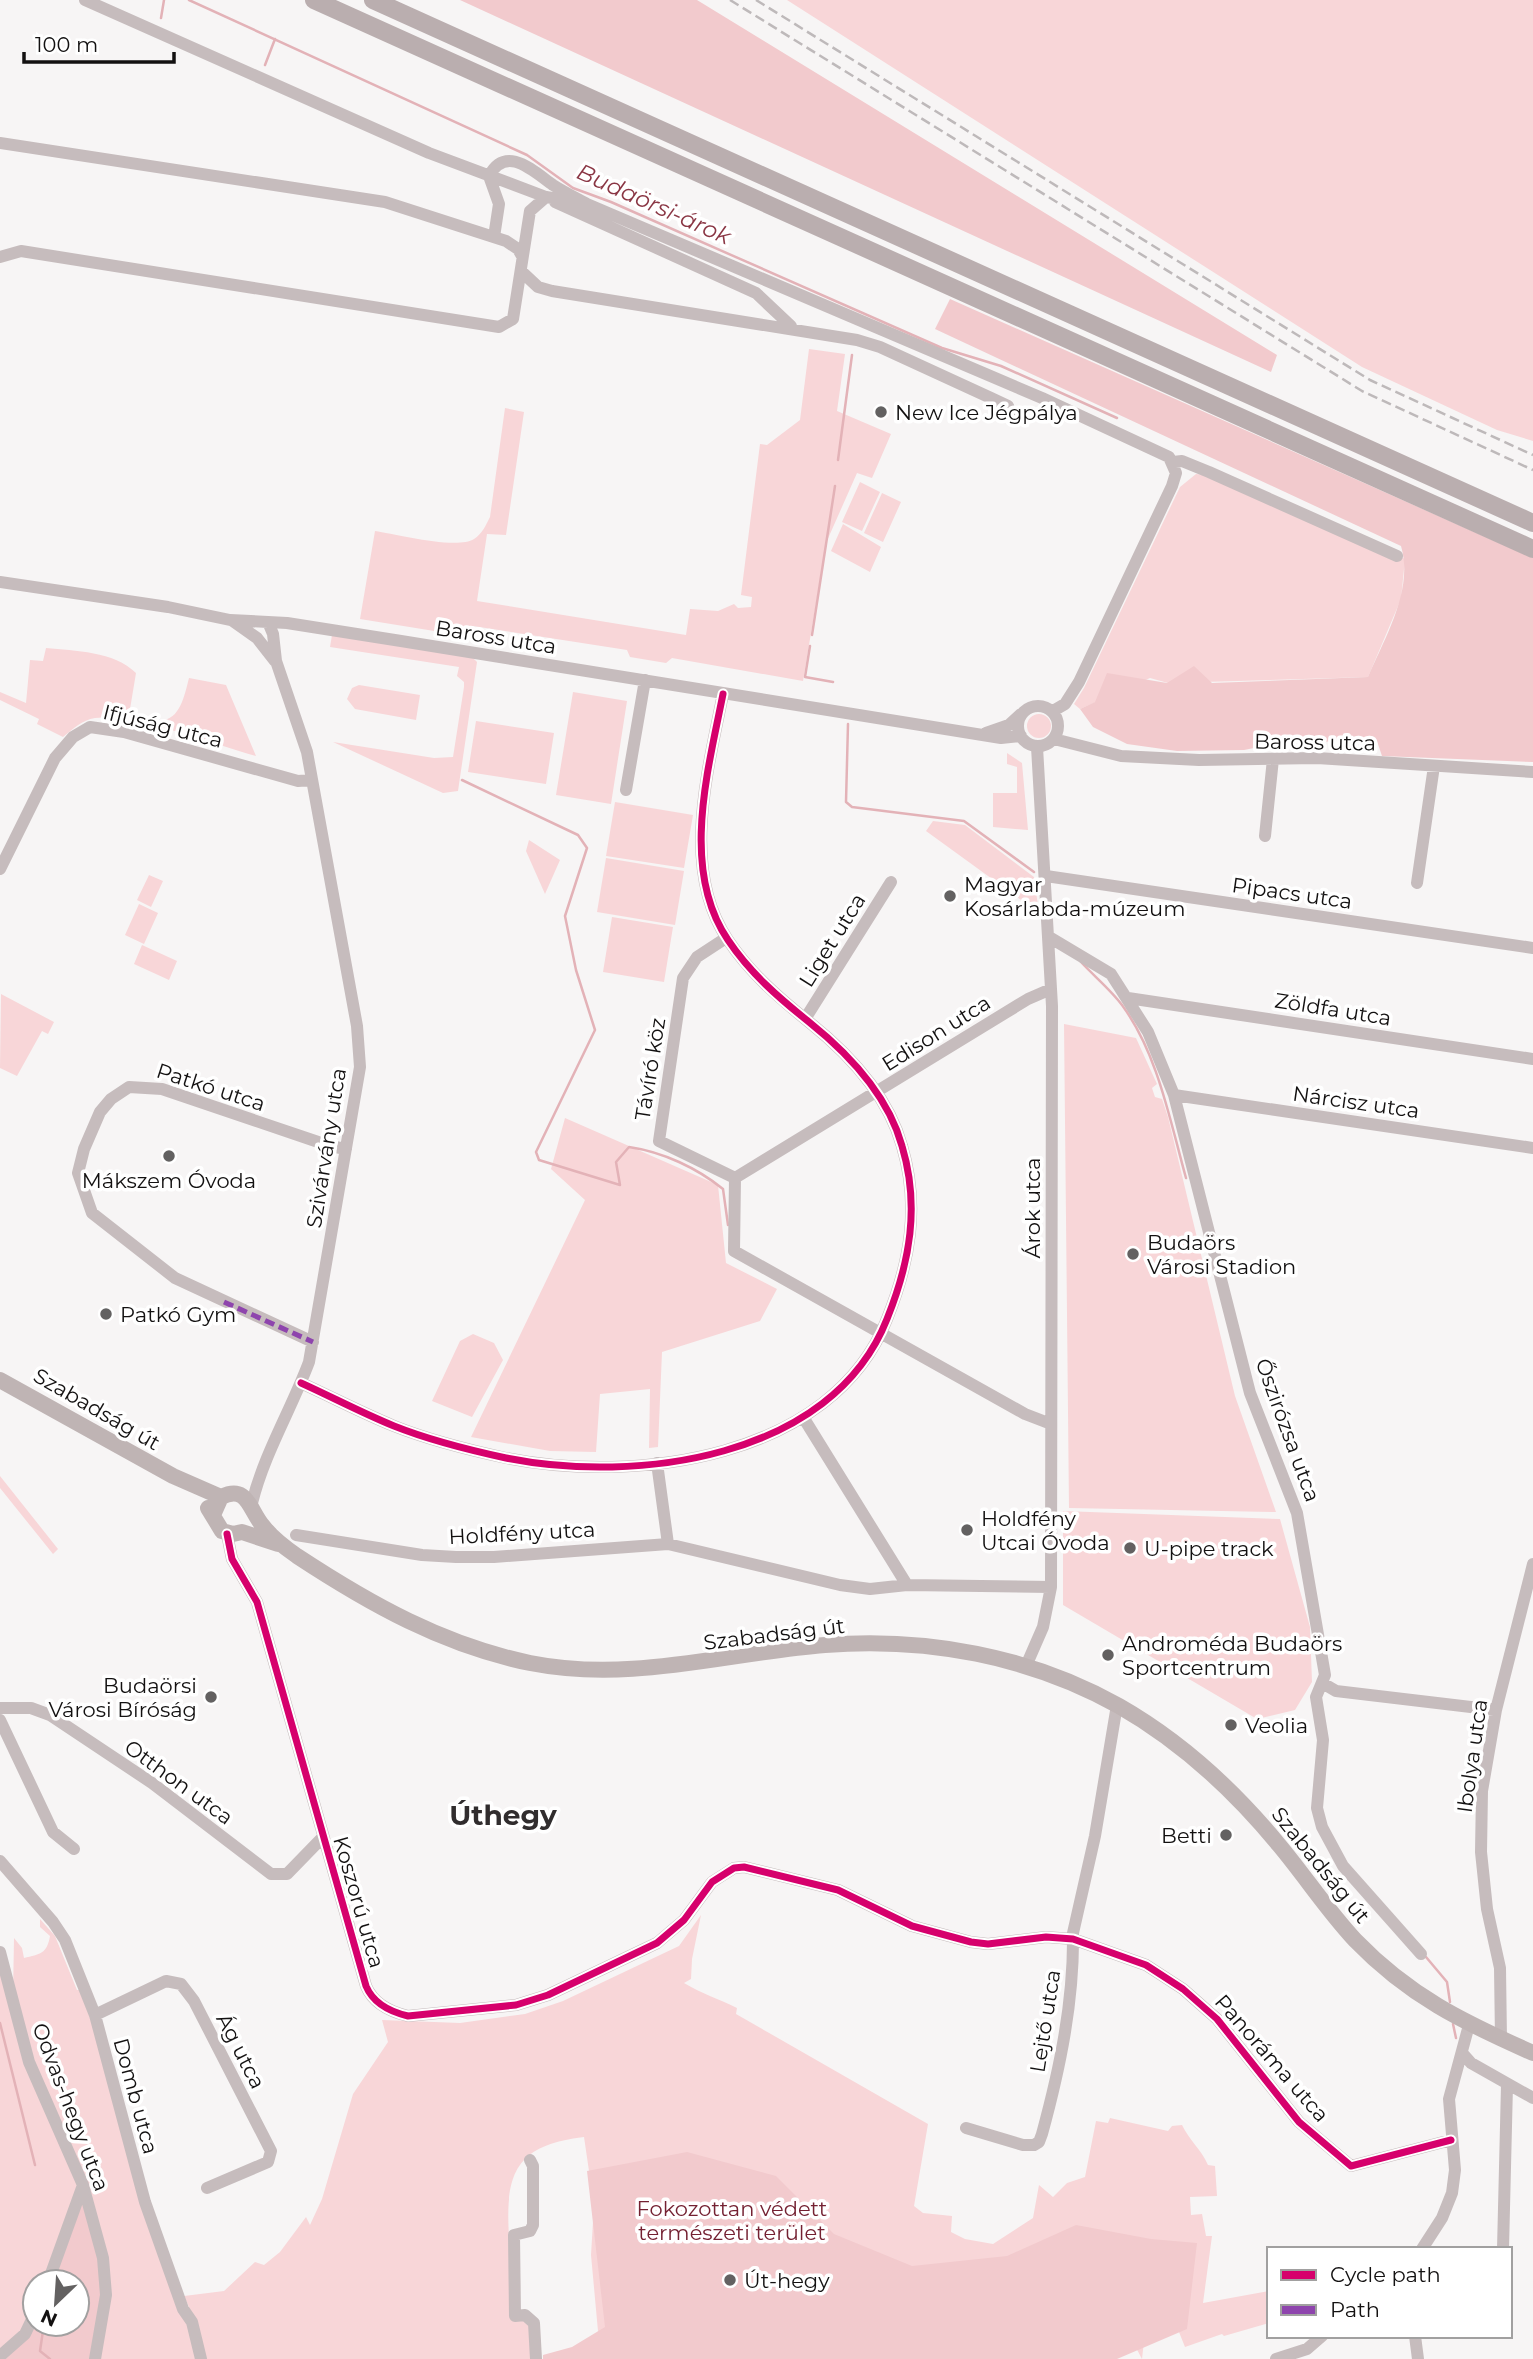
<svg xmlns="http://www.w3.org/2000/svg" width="1533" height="2359" font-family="Montserrat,sans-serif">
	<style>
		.green { fill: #f8d6d8 }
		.forest { fill: #f2cacd }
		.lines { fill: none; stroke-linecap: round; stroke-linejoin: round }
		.stream { stroke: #e3b2b7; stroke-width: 2.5 }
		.minor { stroke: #c6bcbd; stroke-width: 12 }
		.major { stroke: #bfb4b4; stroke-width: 16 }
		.highway { stroke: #baaeaf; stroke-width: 18 }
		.rail { stroke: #beb9ba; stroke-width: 2.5; stroke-dasharray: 10 5; stroke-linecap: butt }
		.quiet { stroke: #8e44ad; stroke-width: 5; stroke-dasharray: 10 5; stroke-linecap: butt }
		.cycleway-casing { stroke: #fff; stroke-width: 11 }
		.cycleway { stroke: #d6006c; stroke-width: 7 }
		.poi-dot { fill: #636161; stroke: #fff; stroke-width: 2.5 }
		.labels { text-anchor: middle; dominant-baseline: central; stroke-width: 7; stroke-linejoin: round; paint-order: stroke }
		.poi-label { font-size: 21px; fill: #131111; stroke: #fff; text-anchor: start }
		.street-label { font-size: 21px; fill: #131111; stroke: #fff }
		.park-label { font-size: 21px; fill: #742132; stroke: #fff }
		.water-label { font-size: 23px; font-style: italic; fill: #8a3644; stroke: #fff }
		.district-label { font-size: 28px; font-weight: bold; fill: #312d2e; stroke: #fff }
	</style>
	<rect width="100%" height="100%" fill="#f7f5f5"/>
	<path class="green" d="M787,0H1533V441L1497,430L1362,367Z
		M809,349L845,354L837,411L891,434L872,478L857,473L826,543L803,681L672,658L666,663L630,657L627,650L473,626L461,628L459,635L360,619L375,531C396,534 457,550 474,539C482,534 486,525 490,517L505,408L524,412L506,535L487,534L477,601L686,635L690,609L718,611L734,604L738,608L751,607L752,597L741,595L760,444L767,445L800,420Z
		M1196,474L1206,475L1405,559L1401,599L1368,677L1168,683L1150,678L1080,709L1074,704L1084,688L1180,487Z
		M860,482L880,492L862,531L842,522Z
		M882,493L901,502L883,542L864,533Z
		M843,524L881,547L870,572L831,551Z
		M332,635L473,658L477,662L458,791L443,793L333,742L434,758L453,757L464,687V682L457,676L459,667L330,647Z
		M46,648C75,651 114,651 136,673L129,715C139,713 143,716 152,719C179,727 184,697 189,678L226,685L256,756C217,745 132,713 95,718C82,720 73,729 63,737L37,724L39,719L0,700V692L26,703L30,660L43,661Z
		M359,685L420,695L416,720L355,709L347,699L352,688Z
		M573,692L627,701L611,804L556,795Z
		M1027 726a12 12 0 1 1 24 0a12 12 0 1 1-24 0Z
		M476,721L554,733L546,784L468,772Z
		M1007,753L1022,763L1028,830L993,827V793H1017V767L1007,764Z
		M615,802L693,815L684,868L606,856Z
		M933,821L965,825L1034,877L1039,913L926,831Z
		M529,840L560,860L545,894L526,851Z
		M606,858L684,871L675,925L597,912Z
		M149,875L163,881L151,907L137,900Z
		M139,904L158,913L144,944L125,935Z
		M612,917L673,927L664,982L603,972Z
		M142,945L177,961L169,980L134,964Z
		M1,994L54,1022L48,1034L42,1031L17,1076L0,1068Z
		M1064,1024L1136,1038L1157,1084L1152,1088L1155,1097L1162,1099L1168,1117L1235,1396L1276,1512L1069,1508Z
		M565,1118L718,1185L726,1263L777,1289L760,1321L662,1352L658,1447L649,1448L650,1389L600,1394L596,1452L550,1451L471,1437L585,1200L551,1169Z
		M473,1334L494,1343L503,1360L472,1417L432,1401L460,1341Z
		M0,1476L58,1549L53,1554L0,1488Z
		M1063,1511L1280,1519L1310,1627L1312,1682L1295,1710L1257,1719L1063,1605Z
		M701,1915L692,1959L691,1979L684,1983C702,1994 719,1999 737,2008L736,2014L928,2124L914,2206L923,2213L952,2216L951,2232L965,2239L993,2244L1033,2218L1039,2185L1053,2197L1067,2183L1085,2177L1096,2121L1108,2123L1110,2118L1168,2131L1172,2126L1182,2125C1189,2140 1201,2149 1208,2165L1215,2166L1217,2196L1190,2197L1191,2215L1202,2214L1206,2236H1212L1203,2303L1269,2291V2323L1224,2336L1222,2334L1185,2347L1179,2332H1145L1142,2359L1134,2344L617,2346L598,2331L591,2255L594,2205L584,2137C516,2145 505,2173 509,2236C511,2259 511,2283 511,2306L529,2316L531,2359H95L103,2258L48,2282H35V2324L0,2359V1952L13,1996L14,1938L22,1948L24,1958C40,1954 47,1954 50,1936L40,1927V1919L55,1936L77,1990H84L183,2309L189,2307L184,2296L224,2291L255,2262L264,2265L280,2252L306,2217L310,2225L322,2199L353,2094L388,2042L382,2020L460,2023L525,2014L563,2001L679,1946Z"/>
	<path class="forest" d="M460,0H697L1277,355L1271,372Z
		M950,299L1533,558V762L1382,756L1377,741L1285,742L1244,750L1177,751L1127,744L1093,727L1080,709L1095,702L1107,673L1167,683L1194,666L1212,683L1368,677C1385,637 1414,590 1401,546L935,329Z
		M687,2152L776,2176L834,2234L912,2266L1007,2256L1076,2225L1151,2239L1197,2243L1187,2329L1117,2359H543V2355L572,2347L605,2327L587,2171Z
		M83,2185L106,2278L95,2359H0L35,2324H77V2282H48Z"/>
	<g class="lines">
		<path class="stream" d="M189,0L527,155L573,188L611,202L942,348L1001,366L1117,418
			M161,18L164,0
			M265,65L275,39
			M838,460L852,355
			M812,635L835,486
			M810,646L805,677L833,682
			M848,724L846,802L852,807L964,821L1034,872
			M462,780L578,835L587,848L565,916L576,970L595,1030L536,1152L539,1160L620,1185L616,1162L629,1147C663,1152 697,1168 723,1189L728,1225
			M1081,962C1094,976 1111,990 1122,1005C1158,1054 1170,1121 1186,1178
			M1426,1957L1447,1982L1450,2002
			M0,2023L35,2165
			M1453,2024L1456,2038
			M44,2324L40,2351L50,2359"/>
		<path class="minor" d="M85,0L429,153L546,197L577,202
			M0,143L385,202L506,241L518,249L522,256
			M489,176C506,144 533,171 553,185C564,192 576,198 587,204L1042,398L1169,457L1176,473L1172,486L1079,682L1065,704L1053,711
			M489,176L499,204L494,237
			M555,202L756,293L791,326
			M0,257L21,251L499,327L513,319L530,211L546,197
			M522,272L538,287L552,291L857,340L880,347L991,398L1008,406L1010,412
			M1173,462L1182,461L1209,472L1397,556
			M0,582L168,607L230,620L287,623L401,641L1001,738L1021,736
			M233,621L257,638L275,661
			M1018 726a20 20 0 1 1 40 0a20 20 0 1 1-40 0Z
			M986,733L1009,725L1021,714
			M1054,739L1121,756L1199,760L1317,758L1533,772
			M626,790L645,680
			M1265,836L1273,759
			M0,869L55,758L73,737L90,727L124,732L298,781L312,780
			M1046,876L1533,948
			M1417,883L1434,766
			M1049,937L1111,974L1148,1032L1174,1095L1250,1393L1297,1513L1325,1675L1316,1697L1323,1740L1317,1808L1322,1827L1343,1866L1421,1954
			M726,938L697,957L683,978L659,1141L735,1178
			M1128,998L1533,1059
			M805,1019L891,882
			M1174,1095L1533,1148
			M735,1178L734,1251L1025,1414L1051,1424
			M735,1178L1028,999L1051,989
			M313,1342L175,1278L92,1213L78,1173L84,1149L100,1112L111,1099L129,1087L162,1089L330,1146L346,1149
			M301,1383C332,1397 362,1413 394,1426C429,1440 469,1450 506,1458C635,1484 832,1459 887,1319C910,1262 920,1206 902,1146C888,1095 849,1054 809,1022C779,998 750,973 728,940C680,870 708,770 723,694
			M803,1417L907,1585
			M657,1463L668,1544
			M252,1503C264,1454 291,1410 309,1362L360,1067L357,1026L307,752L276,661L273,634L268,622
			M227,1534L232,1559L257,1602L366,1986C373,2003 391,2012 408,2016L516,2005L548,1995L657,1943L684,1920L712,1882L734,1868L744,1867L838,1890L912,1926L971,1942L988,1944L1046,1937L1073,1939L1146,1965L1183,1989L1217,2019L1299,2122L1351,2166L1451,2140
			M296,1535L422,1555L456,1557H494L668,1544L840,1585L870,1589L907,1585L1051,1587
			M1026,1666L1043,1627L1051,1587L1052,1006L1037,747
			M1324,1684L1336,1691L1496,1710
			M0,1708H31L50,1715L152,1783L271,1874H287L322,1838
			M0,1720L53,1832L74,1849
			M0,1861L53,1922L65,1940L95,2015L145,2202L183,2309L192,2322L201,2359
			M0,1952L29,2062L83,2185L103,2258L106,2295L95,2359
			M95,2015L166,1981L181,1984L194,2001L271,2151L268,2162L207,2188
			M1501,2039L1500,1968L1487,1909L1481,1852L1482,1791L1496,1710L1533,1564
			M1463,2054L1471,2063L1533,2098
			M966,2128L1023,2145H1034L1039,2142L1042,2134C1060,2068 1074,2001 1073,1933L1095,1836L1117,1705
			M530,2160L533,2166V2225L530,2231L514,2235L515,2316L525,2315L534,2323L536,2359
			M1422,2249L1442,2218L1452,2193L1455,2170L1449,2099L1469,2025
			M1503,2249L1507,2085
			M48,2282L83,2185
			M1415,2336L1418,2359
			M0,2356L25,2334L35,2313
			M1276,2359L1307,2349L1322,2336"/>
		<path class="major" d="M0,1380L173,1476L221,1497
			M208,1508L222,1531L233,1534L242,1532L278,1544
			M213,1515L221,1497C248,1484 249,1510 263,1526C272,1538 284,1547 297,1556C370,1604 443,1645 530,1663C631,1683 725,1653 825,1645C926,1637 1030,1656 1119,1706C1182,1742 1233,1789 1279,1845C1305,1876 1327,1910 1355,1940C1409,1996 1463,2022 1533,2053"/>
		<path class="highway" d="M314,0L1533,549
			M373,0L1533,523"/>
		<path class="rail" d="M730,0L1362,391L1533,470
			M756,0L1370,380L1533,455"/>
		<path class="quiet" d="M224,1302L313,1342"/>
		<g class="cycleway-casing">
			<path id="cycleway" d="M301,1383C332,1397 362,1413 394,1426C429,1440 469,1450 506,1458C635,1484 832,1459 887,1319C910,1262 920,1206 902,1146C888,1095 849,1054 809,1022C779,998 750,973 728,940C680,870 708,770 723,694
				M227,1534L232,1559L257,1602L366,1986C373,2003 391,2012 408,2016L516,2005L548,1995L657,1943L684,1920L712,1882L734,1868L744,1867L838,1890L912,1926L971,1942L988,1944L1046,1937L1073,1939L1146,1965L1183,1989L1217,2019L1299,2122L1351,2166L1451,2140"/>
		</g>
		<use href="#cycleway" class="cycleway"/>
	</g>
	<g class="poi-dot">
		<circle cx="881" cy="412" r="7"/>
		<circle cx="950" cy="896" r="7"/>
		<circle cx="169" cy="1156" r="7"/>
		<circle cx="1133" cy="1254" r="7"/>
		<circle cx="106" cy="1314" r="7"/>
		<circle cx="967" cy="1530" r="7"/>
		<circle cx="1130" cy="1548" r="7"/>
		<circle cx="1108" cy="1655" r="7"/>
		<circle cx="211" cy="1697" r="7"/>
		<circle cx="1231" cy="1725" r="7"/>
		<circle cx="1226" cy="1835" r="7"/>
		<circle cx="730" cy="2280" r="7"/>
	</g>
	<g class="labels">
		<g class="poi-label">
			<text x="895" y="412">New Ice Jégpálya</text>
			<text x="964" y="884">Magyar<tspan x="964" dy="24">Kosárlabda-múzeum</tspan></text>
			<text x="169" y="1180" text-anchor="middle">Mákszem Óvoda</text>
			<text x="1147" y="1242">Budaörs<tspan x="1147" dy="24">Városi Stadion</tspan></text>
			<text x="120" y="1314">Patkó Gym</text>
			<text x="981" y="1518">Holdfény<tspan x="981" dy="24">Utcai Óvoda</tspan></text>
			<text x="1144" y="1548">U-pipe track</text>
			<text x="1122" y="1643">Androméda Budaörs<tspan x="1122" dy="24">Sportcentrum</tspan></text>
			<text x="197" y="1685" text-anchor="end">Budaörsi<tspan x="197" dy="24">Városi Bíróság</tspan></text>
			<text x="1245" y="1725">Veolia</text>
			<text x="1212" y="1835" text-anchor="end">Betti</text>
			<text x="744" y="2280">Út-hegy</text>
		</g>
		<g class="street-label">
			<text transform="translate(496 637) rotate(9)">Baross utca</text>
			<text transform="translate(163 726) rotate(14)">Ifjúság utca</text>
			<text transform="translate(1315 742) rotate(1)">Baross utca</text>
			<text transform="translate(1292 893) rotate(8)">Pipacs utca</text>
			<text transform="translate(832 940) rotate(-58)">Liget utca</text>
			<text transform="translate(1333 1009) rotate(9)">Zöldfa utca</text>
			<text transform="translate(936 1033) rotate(-32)">Edison utca</text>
			<text transform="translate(650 1069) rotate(-81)">Távíró köz</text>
			<text transform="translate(211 1087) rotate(18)">Patkó utca</text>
			<text transform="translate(1356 1102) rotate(8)">Nárcisz utca</text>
			<text transform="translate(326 1148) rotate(-81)">Szivárvány utca</text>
			<text transform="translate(1032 1208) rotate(-90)">Árok utca</text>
			<text transform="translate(97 1409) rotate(30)">Szabadság út</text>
			<text transform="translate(1288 1430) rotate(70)">Őszirózsa utca</text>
			<text transform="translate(522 1533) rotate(-3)">Holdfény utca</text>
			<text transform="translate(774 1634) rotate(-7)">Szabadság út</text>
			<text transform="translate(1472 1756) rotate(-82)">Ibolya utca</text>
			<text transform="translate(179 1782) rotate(36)">Otthon utca</text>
			<text transform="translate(1321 1865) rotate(51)">Szabadság út</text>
			<text transform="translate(359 1902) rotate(74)">Koszorú utca</text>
			<text transform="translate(1045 2021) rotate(-81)">Lejtő utca</text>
			<text transform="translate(241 2051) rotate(63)">Ág utca</text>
			<text transform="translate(1272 2058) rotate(49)">Panoráma utca</text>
			<text transform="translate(136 2096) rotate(75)">Domb utca</text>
			<text transform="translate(71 2107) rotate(69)">Odvas-hegy utca</text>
		</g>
		<g class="park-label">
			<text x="732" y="2208">Fokozottan védett<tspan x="732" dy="24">természeti terület</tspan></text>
		</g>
		<g class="water-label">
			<text transform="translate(654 204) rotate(24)">Budaörsi-árok</text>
		</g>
		<g class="district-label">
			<text x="503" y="1815">Úthegy</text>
		</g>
	</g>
	<rect x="1267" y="2247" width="245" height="91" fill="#ffffff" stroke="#a1a0a0" stroke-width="2"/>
	<rect x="1281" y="2270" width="35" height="10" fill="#d6006c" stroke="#a1a0a0" stroke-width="2"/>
	<text x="1330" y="2282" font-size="21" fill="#131111">Cycle path</text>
	<rect x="1281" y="2305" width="35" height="10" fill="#8e44ad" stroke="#a1a0a0" stroke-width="2"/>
	<text x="1330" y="2317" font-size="21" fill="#131111">Path</text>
	<g transform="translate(56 2303) rotate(205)"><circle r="33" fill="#ffffff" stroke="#a1a0a0" stroke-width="2"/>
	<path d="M0-5L12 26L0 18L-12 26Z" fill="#636161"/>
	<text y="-10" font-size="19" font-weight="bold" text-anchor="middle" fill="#131111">N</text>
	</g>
	<path d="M24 52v10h150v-10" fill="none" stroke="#131111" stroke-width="3.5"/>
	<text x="35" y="52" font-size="21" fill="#131111" stroke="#ffffff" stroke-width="5" paint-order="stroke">100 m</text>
</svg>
